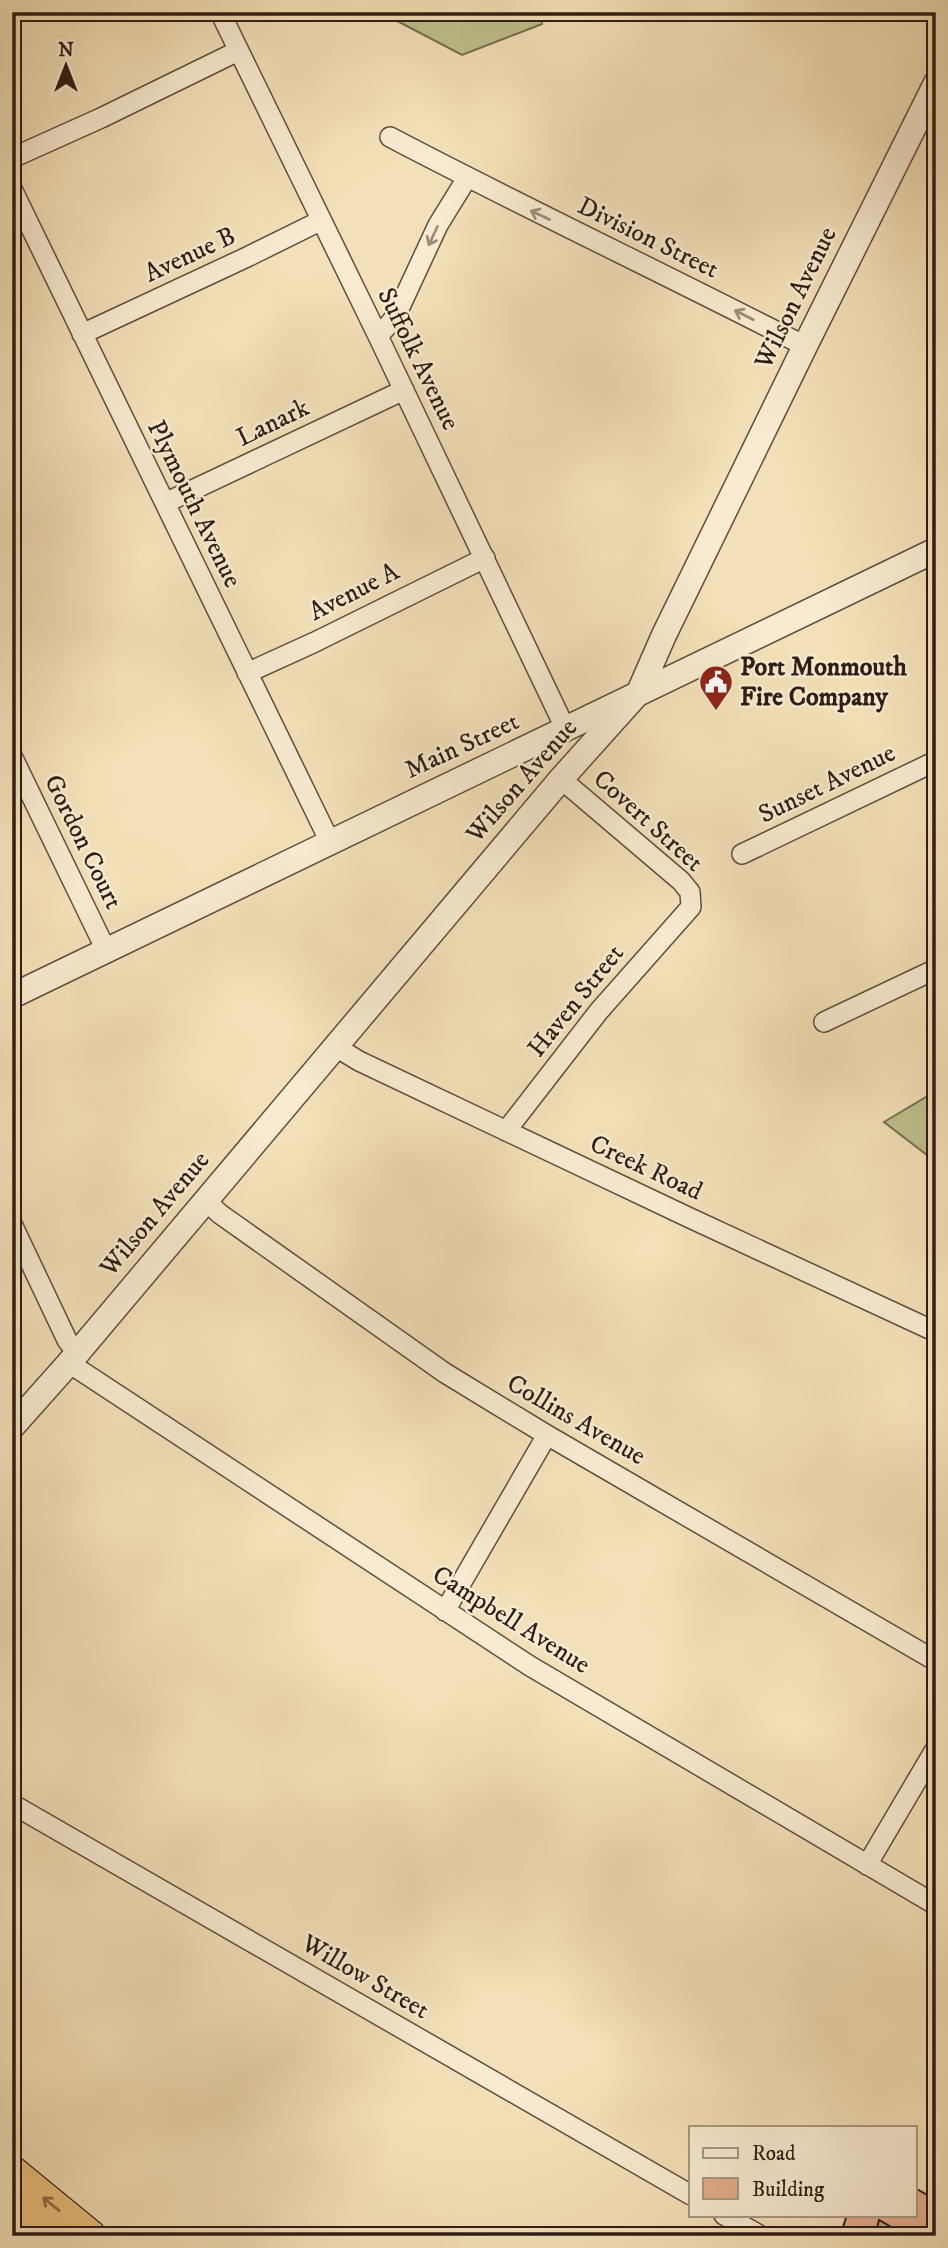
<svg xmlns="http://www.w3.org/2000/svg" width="948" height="2248" font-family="'IM FELL DW Pica',serif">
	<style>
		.green { fill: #bec18d; stroke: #766f51; stroke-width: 2 }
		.building { fill: #e3ad8c; stroke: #2e1d15; stroke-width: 2; filter: url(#shadow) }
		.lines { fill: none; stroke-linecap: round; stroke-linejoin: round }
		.minor-casing { stroke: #604e3e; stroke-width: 22 }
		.tertiary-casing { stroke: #604e3e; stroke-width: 27 }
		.trunk-casing { stroke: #2e1d15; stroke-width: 34 }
		.minor { stroke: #f8ebd1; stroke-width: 19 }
		.tertiary { stroke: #f8ebd1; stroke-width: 24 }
		.trunk { stroke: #eac07c; stroke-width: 32 }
		.oneway { stroke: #9d8e7c }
		.oneway2 { stroke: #8c6e48 }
		.labels { text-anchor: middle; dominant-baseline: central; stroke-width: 5; stroke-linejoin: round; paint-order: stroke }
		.street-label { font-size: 26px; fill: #2e1d15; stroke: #f8ebd1 }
		.poi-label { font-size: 26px; font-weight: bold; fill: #2e1d15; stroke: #f8ebd1; text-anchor: start }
	</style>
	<defs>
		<filter id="shadow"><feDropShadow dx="5.5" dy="5.5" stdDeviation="3.5" flood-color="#0004"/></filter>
	</defs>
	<rect width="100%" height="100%" fill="#f4e0b8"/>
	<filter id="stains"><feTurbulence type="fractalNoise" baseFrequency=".00286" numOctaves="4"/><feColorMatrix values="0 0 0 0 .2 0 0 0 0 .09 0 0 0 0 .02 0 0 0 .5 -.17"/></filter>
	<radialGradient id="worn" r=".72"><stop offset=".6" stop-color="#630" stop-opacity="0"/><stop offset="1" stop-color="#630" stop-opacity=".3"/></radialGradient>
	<path class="green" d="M380,12H540L542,24L462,55Z
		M936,1091V1162L884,1122Z"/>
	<path class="building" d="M915,2188L936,2200V2211L921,2236H907L879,2220L875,2236H840L847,2215H915Z"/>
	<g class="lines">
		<g class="minor-casing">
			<path id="minor" d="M220,12L378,336L566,730
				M390,137C527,209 667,275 805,346
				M12,158L101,118L238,51
				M12,189L330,842
				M82,334L245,258L320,221
				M378,336L392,321L399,309L438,225L467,178
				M165,503L404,390
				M247,673L315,642L485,558
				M12,756L106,950
				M742,854L936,761
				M824,1022L936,969
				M336,1047L359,1061L690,1218L936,1332
				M506,1131L599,1011L691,907L690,892L681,881L561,779
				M206,1201L220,1214L445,1373L547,1435L936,1661
				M12,1224L67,1340L77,1353
				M69,1363L530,1666L936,1905
				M445,1611L547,1435
				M12,1804L691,2195
				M867,1865L936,1748
				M724,2215L761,2236"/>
		</g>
		<g class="tertiary-casing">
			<path id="tertiary" d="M12,996L936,550
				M12,1427L69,1363L561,779L639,692L664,635L805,346L936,83"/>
		</g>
		<g class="trunk-casing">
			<path id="trunk" d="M12,2172L90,2236
				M12,2210L43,2236"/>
		</g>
		<use href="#minor" class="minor"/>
		<use href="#tertiary" class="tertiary"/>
		<use href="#trunk" class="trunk"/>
	</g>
	<defs><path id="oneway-shaft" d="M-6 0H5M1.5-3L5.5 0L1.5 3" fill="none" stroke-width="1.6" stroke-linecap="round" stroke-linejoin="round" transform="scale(1.75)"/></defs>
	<g class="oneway">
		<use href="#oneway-shaft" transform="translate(540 215) rotate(-154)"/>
		<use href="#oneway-shaft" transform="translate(433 236) rotate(115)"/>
		<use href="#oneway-shaft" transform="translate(744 315) rotate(-153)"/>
	</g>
	<use class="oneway2" href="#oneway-shaft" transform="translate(51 2204) rotate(-141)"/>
	<defs>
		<g id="civic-pin" transform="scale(1.75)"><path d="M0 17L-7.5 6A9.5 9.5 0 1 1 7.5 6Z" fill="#8f2418" stroke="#f8ebd1"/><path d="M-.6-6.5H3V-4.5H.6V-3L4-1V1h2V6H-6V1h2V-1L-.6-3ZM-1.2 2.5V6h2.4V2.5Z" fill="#fff"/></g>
	</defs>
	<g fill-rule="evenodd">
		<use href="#civic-pin" x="716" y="682"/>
	</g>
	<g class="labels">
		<g class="street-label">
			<text transform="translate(648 238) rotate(26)">Division Street</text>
			<text transform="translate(190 255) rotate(-25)">Avenue B</text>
			<text transform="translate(796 298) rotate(-64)">Wilson Avenue</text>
			<text transform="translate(418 359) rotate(64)">Suffolk Avenue</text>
			<text transform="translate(273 423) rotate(-26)">Lanark</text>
			<text transform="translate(194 504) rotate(64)">Plymouth Avenue</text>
			<text transform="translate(354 592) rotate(-27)">Avenue A</text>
			<text transform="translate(462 746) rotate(-25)">Main Street</text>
			<text transform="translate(522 781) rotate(-49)">Wilson Avenue</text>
			<text transform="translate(827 784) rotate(-26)">Sunset Avenue</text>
			<text transform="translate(648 821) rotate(42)">Covert Street</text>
			<text transform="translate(83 842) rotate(64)">Gordon Court</text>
			<text transform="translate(576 1001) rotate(-51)">Haven Street</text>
			<text transform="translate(646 1168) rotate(25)">Creek Road</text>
			<text transform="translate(155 1214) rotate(-50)">Wilson Avenue</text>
			<text transform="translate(576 1420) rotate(30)">Collins Avenue</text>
			<text transform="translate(511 1620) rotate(32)">Campbell Avenue</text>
			<text transform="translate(365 1977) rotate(30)">Willow Street</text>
		</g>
		<g class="poi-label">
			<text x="740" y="667">Port Monmouth<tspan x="740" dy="30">Fire Company</tspan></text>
		</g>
	</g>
	<rect width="948" height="2248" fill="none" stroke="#f4e0b8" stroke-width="42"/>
	<rect x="14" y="14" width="920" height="2220" fill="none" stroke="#2e1d15" stroke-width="3.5"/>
	<rect x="21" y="21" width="906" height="2206" fill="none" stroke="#2e1d15" stroke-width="2"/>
	<rect x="689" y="2126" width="228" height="91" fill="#f8ebd1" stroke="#a79986" stroke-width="2"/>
	<rect x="703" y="2148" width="35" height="10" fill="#f8ebd1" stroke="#a79986" stroke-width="2"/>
	<text x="752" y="2160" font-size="21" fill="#2e1d15">Road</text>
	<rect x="703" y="2178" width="35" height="21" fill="#e3ad8c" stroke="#a79986" stroke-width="2"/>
	<text x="752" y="2196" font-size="21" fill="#2e1d15">Building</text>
	<g transform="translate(66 66)" stroke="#f8ebd1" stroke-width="5" paint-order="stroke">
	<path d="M0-5L12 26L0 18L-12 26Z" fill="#2e1d15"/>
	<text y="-10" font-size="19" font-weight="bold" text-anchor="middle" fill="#2e1d15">N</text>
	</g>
	<rect width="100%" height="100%" filter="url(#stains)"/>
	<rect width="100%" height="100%" fill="url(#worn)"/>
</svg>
